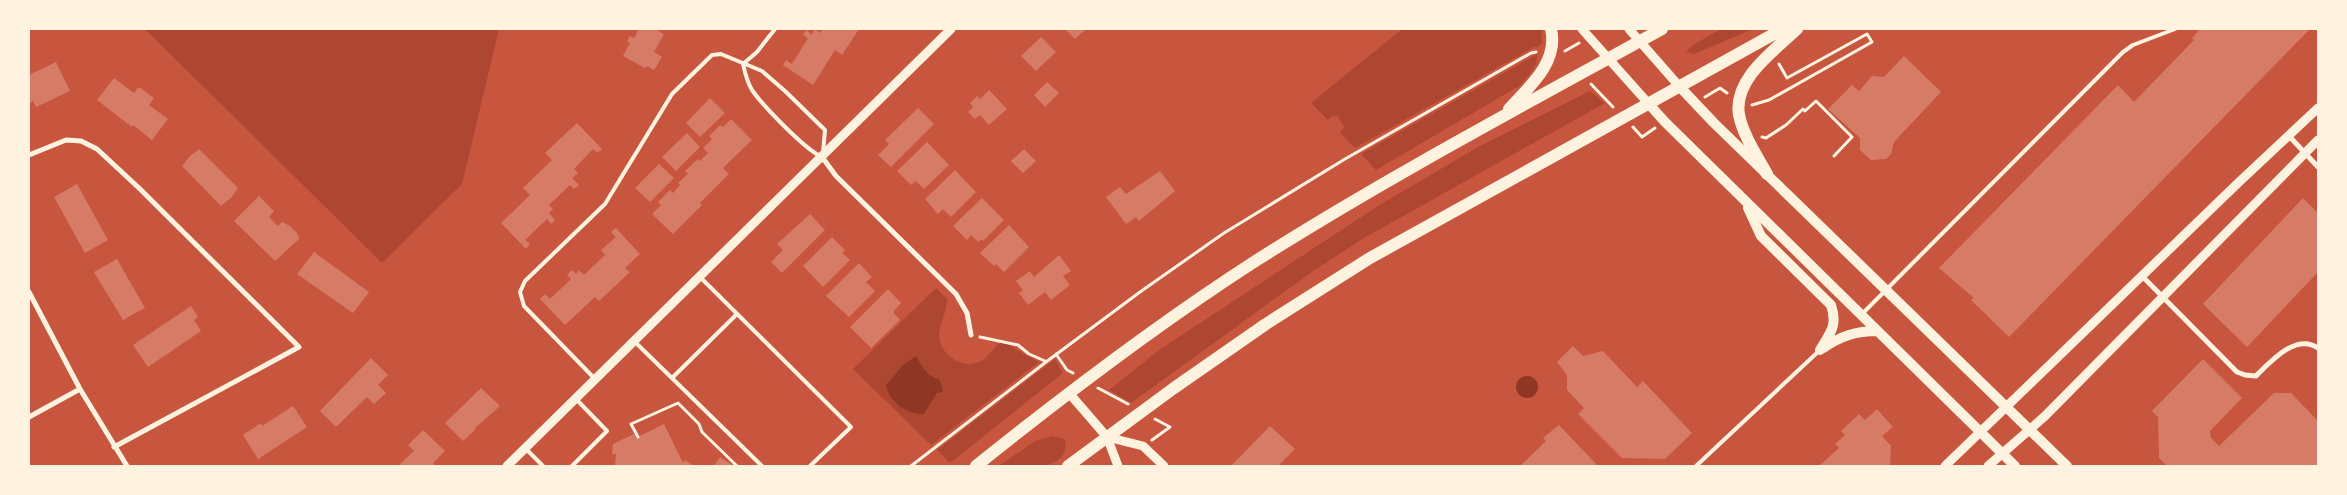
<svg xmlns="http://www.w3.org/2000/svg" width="2347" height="495" font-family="Ubuntu,sans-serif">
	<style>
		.green { fill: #ae4732; fill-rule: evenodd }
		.water { fill: #8f3625 }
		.building { fill: #d67c66 }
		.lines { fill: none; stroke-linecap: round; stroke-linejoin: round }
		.path { stroke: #fff3e0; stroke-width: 3 }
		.service { stroke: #fff3e0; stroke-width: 4 }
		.minor { stroke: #fff3e0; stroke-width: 5 }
		.tertiary { stroke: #fff3e0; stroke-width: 9 }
		.secondary { stroke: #fff3e0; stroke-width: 10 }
		.trunk { stroke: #fff3e0; stroke-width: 12 }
	</style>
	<rect width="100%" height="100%" fill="#c8553d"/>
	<path class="green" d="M145,29H499L462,184L382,263Z
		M1402,29H1541L1542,43L1538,47H1534L1355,148L1340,133L1344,127L1338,116H1333L1328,120L1311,103Z
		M1721,29H1753L1694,54L1686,52L1693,45Z
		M1537,54C1538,67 1528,77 1519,86L1376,170L1361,154Z
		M1590,91L1605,103L1364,238L1316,269L1131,403L1109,390L1159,350L1381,204L1480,146Z
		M936,288L947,299V303C946,313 940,323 939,334C939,354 962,371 981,361C990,357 993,347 1000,343H1005L1039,362L931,445L853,369ZM916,357L924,370L943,392C934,394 931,399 930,407Z
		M1055,359L1063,373L950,463L937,450Z
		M1052,436L1065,439C1071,474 1020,466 999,466L1035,441Z"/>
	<path class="water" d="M916,356C923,368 927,376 940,380L943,392L937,393L924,414C909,416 888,401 886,385L903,365Z
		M1516 387a11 11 0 1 1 22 0a11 11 0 1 1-22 0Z"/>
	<path class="building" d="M639,29H655L664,34L654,52L662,57L654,70L647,66L645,68L623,56L630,43L627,42L630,36L634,38Z
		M815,29L820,33L823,29H859L842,55L835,50L813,85L783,65L786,60L792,64L808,38L803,35L806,30L812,35Z
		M1065,29H1086L1075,39Z
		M2200,29H2310L2009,337L1971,300L1974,298L1939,268L2118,85L2134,102L2194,40L2192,38Z
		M1041,37L1056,52L1036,71L1021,56Z
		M1904,56L1941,92L1894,142L1891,154L1886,159L1871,160L1860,150V138L1828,109L1852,85L1859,91L1872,76L1884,77Z
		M56,62L70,91L36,107L33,101L29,104V75Z
		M114,78L134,93L139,87L154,98L149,105L168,119L152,140L133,125L132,127L97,100Z
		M1047,82L1059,93L1045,107L1034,95Z
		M989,90L1007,109L989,125L980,115L975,119L968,112L973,107L970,103L977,96L980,99Z
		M710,98L725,113L700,137L686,123Z
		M918,108L934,124L891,167L878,155L889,144L885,140Z
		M731,119L752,140L723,168L729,174L700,203L702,205L673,234L652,214L661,205L658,202L670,190L673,193L680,185L678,183L688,174L685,171L698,159L700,161L708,153L703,148L712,139L709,136L720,125L723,127Z
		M577,123L602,149L597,153L593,149L574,169L578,173L572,178L579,185L574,189L570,185L549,205L553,209L549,213L555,220L551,224L547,219L525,240L530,244L526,249L501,223L530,195L523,188L552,160L545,153Z
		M687,133L700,147L676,171L662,157Z
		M927,142L949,165L924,189L916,181L911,185L897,171Z
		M199,149L238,188L231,198L221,206L182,166L190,156Z
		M1024,149L1036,161L1023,173L1011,161Z
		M659,164L674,178L650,202L635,188Z
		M955,170L976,192L951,217L943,209L938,214L925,199Z
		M1160,171L1175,191L1139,221L1136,217L1126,224L1106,197L1120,187L1126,194Z
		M77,184L108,240L85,253L54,197Z
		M259,196L274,211L269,217L278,226L282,222L290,226L298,234L299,239L275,261L234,221Z
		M982,198L1004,220L983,241L981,239L978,242L971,235L967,240L953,226Z
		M2303,198L2318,213V272L2247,347L2203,304Z
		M810,214L825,230L782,273L771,262L783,250L777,244Z
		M1009,225L1029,247L1004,272L996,264L994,266L980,253Z
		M616,228L640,254L625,268L630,272L599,301L595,297L565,325L540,299L545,294L550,299L571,279L567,275L572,270L576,274L579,270L584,275L605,255L601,250L616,237L611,232Z
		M832,237L845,250L842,253L850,260L823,287L803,266Z
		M314,252L369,292L353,313L297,274Z
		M1059,255L1071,271L1063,276L1070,285L1051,300L1045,292L1028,305L1019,293L1023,290L1016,281L1030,271L1034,277Z
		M117,259L145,308L123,320L94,272Z
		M859,263L872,277L866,282L875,291L849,317L826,296Z
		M888,289L901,303L893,312L900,320L871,348L850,327Z
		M191,306L198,317L194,320L201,331L148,367L133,345Z
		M1573,346L1583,356L1603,351L1637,387L1643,381L1692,433L1665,459L1622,458L1578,414L1584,408L1567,390V375L1557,362Z
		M371,358L388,375L378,385L386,393L374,404L367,397L336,427L320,411Z
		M2203,359L2242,398L2210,431L2211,438L2219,446L2274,393H2291L2318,421V466H2167L2159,458L2158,417L2152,411Z
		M481,388L500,406L475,428L476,429L463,441L445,423Z
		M293,406L307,427L258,459L243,435L261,423L262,426Z
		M1877,409L1893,427L1882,436L1891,446L1890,465L1819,466L1839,448L1835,444L1845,435L1841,431L1859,414L1865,420Z
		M664,424L683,463L685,460L694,466H615L616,454H612L613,444L634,434L636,438Z
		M1559,425L1598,466H1520L1546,441L1543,438Z
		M1270,426L1295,449L1278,466H1231Z
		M423,430L445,451L433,463L436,466H402L400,464L414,451L408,445Z
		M720,457L734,466H714Z"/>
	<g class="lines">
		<path class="path" d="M1565,51L1579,43
			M1591,84L1613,107
			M1705,97L1720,88L1727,93
			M1752,105L1769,100L1872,42L1867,34L1787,78L1779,64
			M1633,127L1642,137L1655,128
			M1762,137L1766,138L1786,125L1803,109L1805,111L1816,101L1852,137L1834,156
			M980,337L1018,345L1029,354L1045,361
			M1056,354L1067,370L1073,373
			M1098,388L1128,404
			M638,437L631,424L678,403L699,424L702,432L737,466
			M1152,440L1170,427L1155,419
			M911,466L1046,362L1140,292L1224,233L1345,159L1531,53L1536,52"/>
		<path class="service" d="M743,64C745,73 747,82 752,90C763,106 804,148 820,156
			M743,64L757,52L775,29
			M700,277L851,427L810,466
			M1862,314L2123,52L2133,45L2175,29
			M635,342L762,466
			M672,378L737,314
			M595,379L524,306L520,292L525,281L605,204L672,94L712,55L721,54L762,71L785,91L825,130L823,153
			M525,448L543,466
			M572,466L607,431L576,399
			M1696,466L1820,350"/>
		<path class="minor" d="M2289,136L2318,167
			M29,155L66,140L81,141L97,149L140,189L299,347L114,447
			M822,157L836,176L956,294L967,313L971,335
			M2142,276L2237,372L2245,375L2256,376C2271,361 2296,333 2318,348
			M29,292L80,389L127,466
			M29,417L80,389"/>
		<path class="tertiary" d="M1582,29L1648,103
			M1629,29L1679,86
			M1069,393L1107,437L1118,466
			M1107,437L1143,446L1164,466
			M507,466L951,29
			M1945,466L2238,183L2318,108
			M1988,466L2045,416L2318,140"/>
		<path class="secondary" d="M1679,86L1714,123L2067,466
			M1648,103L1665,122L2015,466
			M1748,208L1761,236L1831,305C1838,326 1830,333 1820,350
			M1823,348C1841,336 1856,331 1877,331"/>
		<path class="trunk" d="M1509,109C1529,87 1559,62 1551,29
			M1767,174C1757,156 1743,135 1739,115C1733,79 1774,51 1797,29
			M976,466C1067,393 1159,323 1257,260C1388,177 1526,104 1662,29
			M1068,466L1174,388L1266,324L1370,258L1783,29"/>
	</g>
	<rect width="2347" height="495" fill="none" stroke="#fff3e0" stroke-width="60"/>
</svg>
